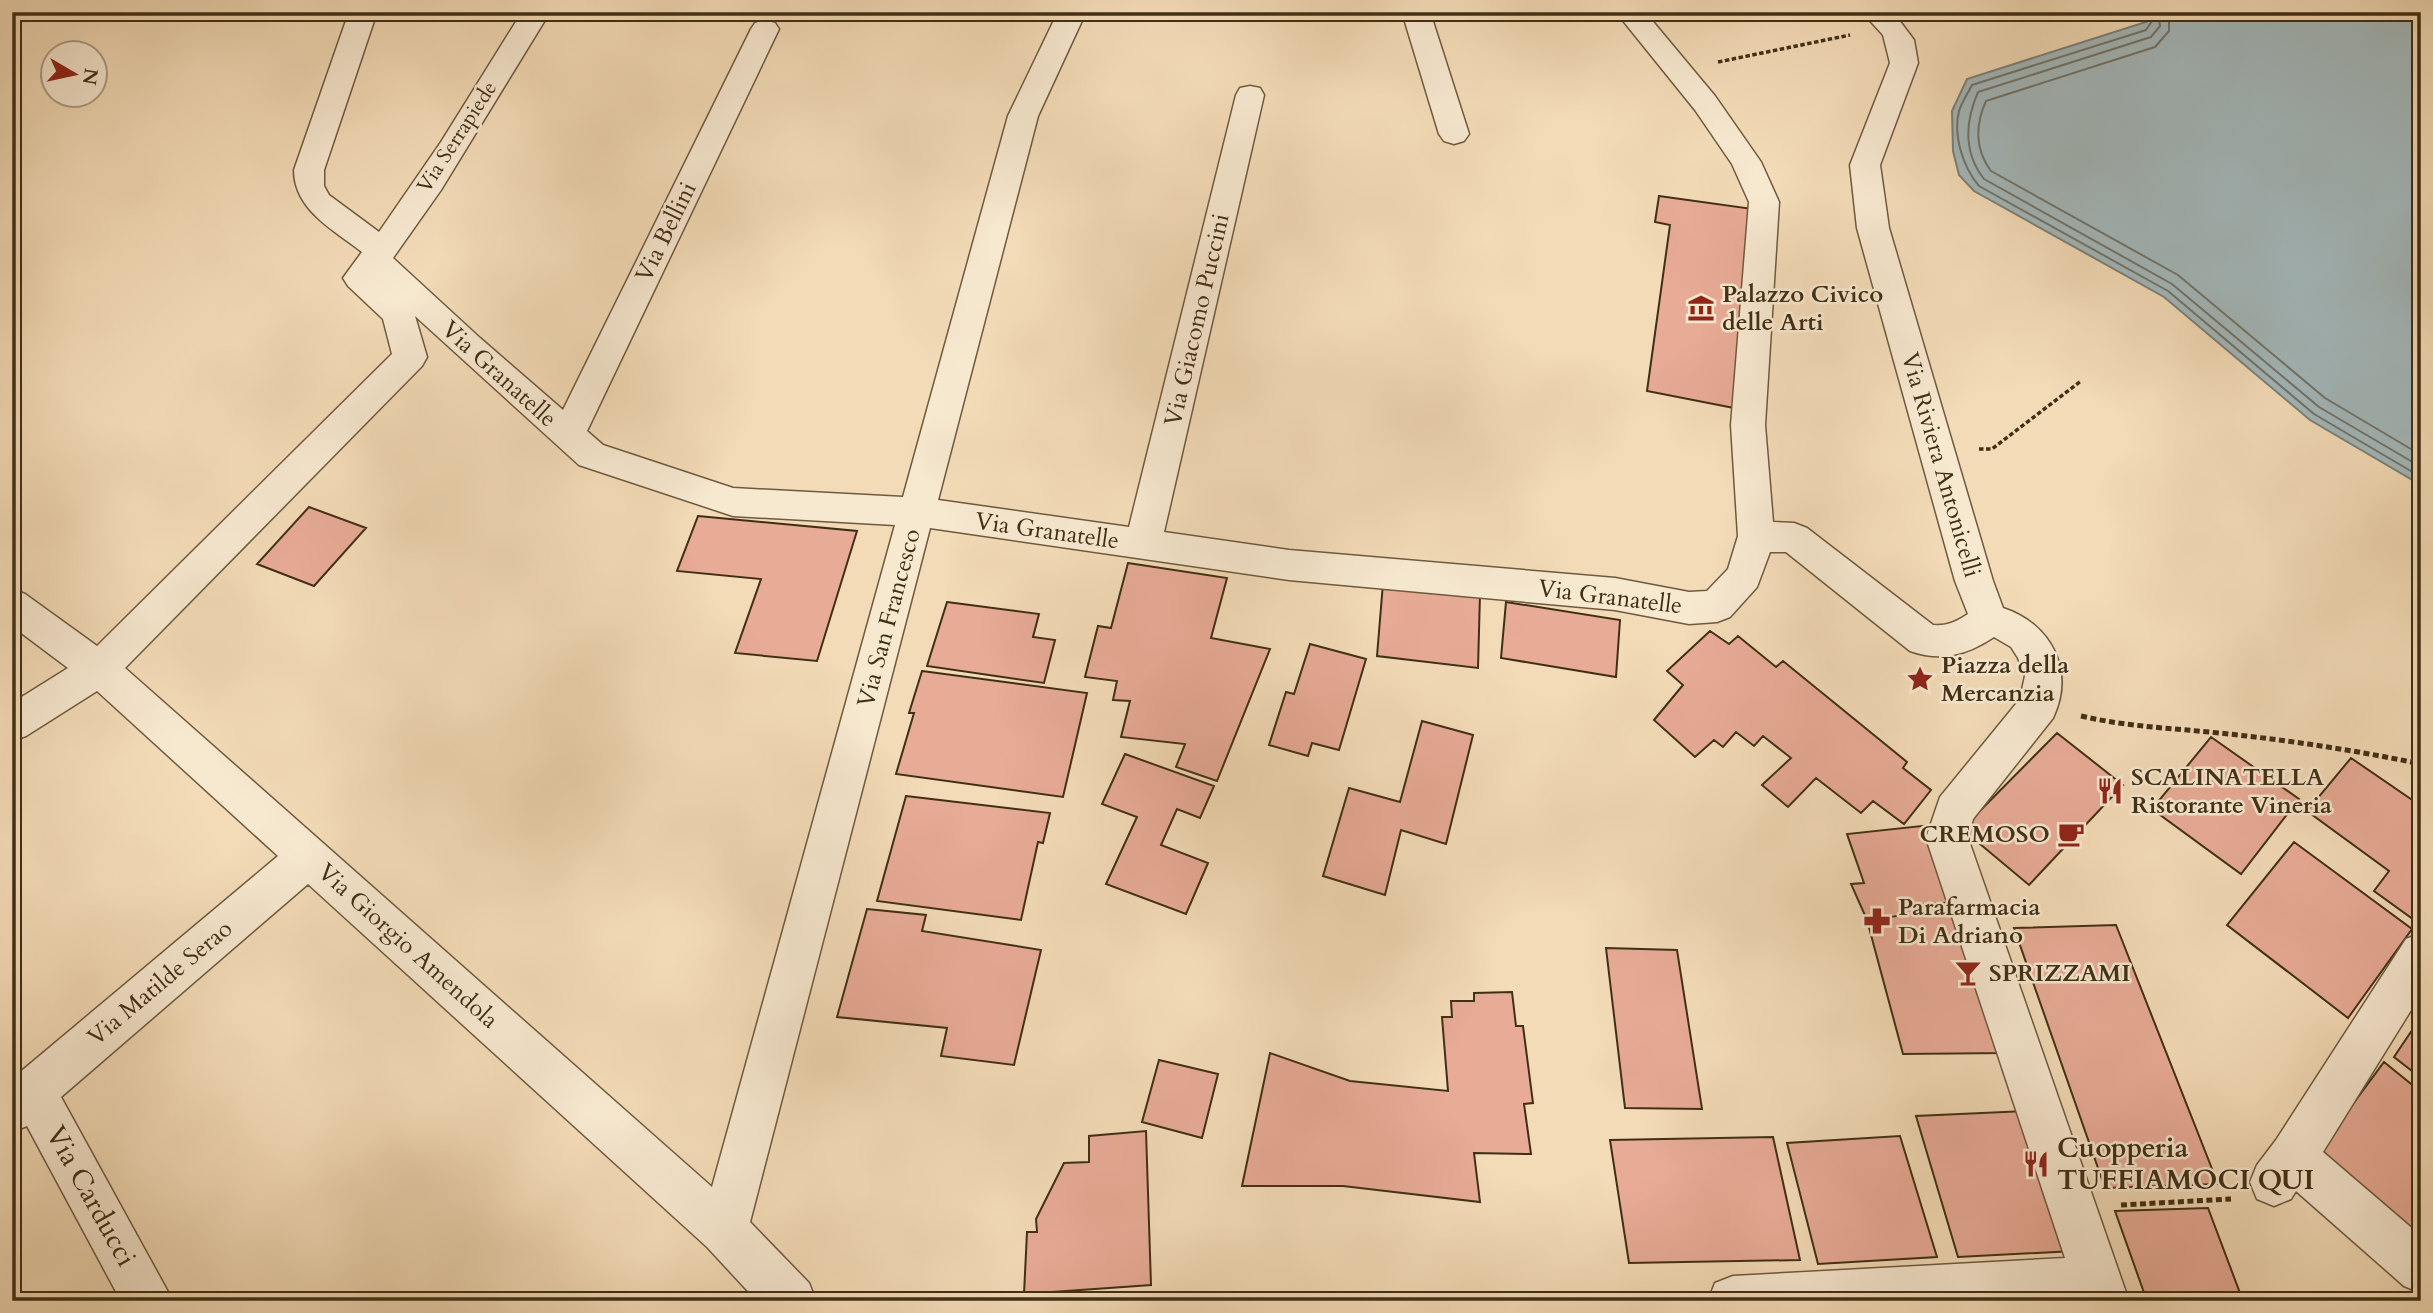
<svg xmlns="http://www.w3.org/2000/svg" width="2433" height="1313" font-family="Cardo,serif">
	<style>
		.water { fill: #a3b8bb; stroke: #7c8179; stroke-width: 2 }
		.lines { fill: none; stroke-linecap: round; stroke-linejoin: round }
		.shore { stroke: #727468; stroke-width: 2 }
		.building { fill: #e8ab96; stroke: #412f15; stroke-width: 2 }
		.minor-casing { stroke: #6e5a3e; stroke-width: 3 }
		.path-far1 { stroke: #412f15; stroke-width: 3.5; stroke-dasharray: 4.5 2.5; stroke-linecap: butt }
		.path { stroke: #412f15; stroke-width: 5; stroke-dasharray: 6 3.5; stroke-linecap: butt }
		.minor { fill: #f7e8d0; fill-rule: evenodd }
		.labels { text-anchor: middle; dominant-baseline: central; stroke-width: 5; stroke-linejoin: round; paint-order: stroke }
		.far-street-label { font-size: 21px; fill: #412f15; stroke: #f7e8d0 }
		.street-label { font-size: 24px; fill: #412f15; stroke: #f7e8d0 }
		.poi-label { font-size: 24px; font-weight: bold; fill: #412f15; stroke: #f7e8d0; text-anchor: start }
		.near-poi-label { font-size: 28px; font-weight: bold; fill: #412f15; stroke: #f7e8d0; text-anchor: start }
		.near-street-label { font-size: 28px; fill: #412f15; stroke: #f7e8d0 }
	</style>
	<rect width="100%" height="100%" fill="#f3dbb7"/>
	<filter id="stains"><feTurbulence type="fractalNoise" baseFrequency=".00286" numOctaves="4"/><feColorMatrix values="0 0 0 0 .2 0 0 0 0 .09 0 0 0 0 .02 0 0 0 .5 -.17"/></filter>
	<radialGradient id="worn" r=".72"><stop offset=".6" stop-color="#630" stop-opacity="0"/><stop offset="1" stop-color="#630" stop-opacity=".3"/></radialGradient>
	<path class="water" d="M2132,12H2421V485L2310,420L2164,297L1974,191L1959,175L1953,151L1952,111L1967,79L2146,22Z"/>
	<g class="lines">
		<path class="shore" d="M2145,12L2152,21L2146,30L1972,85C1968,93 1962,102 1959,111C1953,136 1963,167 1979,186L2168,291L2314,414L2421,477
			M2158,12L2160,26L2151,37L1978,92C1965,122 1963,152 1984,179L2172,284L2319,407L2421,467
			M2169,12V31L2155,47L1986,101C1975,125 1975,150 1991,171L2178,275L2325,398L2421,455"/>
	</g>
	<path class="building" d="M1659,196L1753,209L1734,408L1647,391L1670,225L1655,222Z
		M309,507L366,528L314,586L257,564Z
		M698,516L857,531L817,661L735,653L761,579L677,571Z
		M1128,563L1227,578L1211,638L1270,649L1217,781L1176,767L1185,744L1121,737L1130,701L1113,700L1117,681L1085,677L1098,626L1111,628Z
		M1383,583L1480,594L1478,668L1377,656Z
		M947,602L1039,614L1033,637L1055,640L1044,683L927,666Z
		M1506,602L1620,620L1616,677L1501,658Z
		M1710,631L1729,644L1738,636L1776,667L1783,661L1907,762L1903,768L1931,790L1904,824L1873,801L1861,813L1816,778L1788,807L1762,785L1791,758L1763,736L1754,746L1736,732L1723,747L1714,740L1695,757L1654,720L1683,685L1667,671Z
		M1310,644L1366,659L1339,750L1312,743L1308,756L1269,745L1286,692L1294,694Z
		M922,671L1087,693L1063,797L896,774L914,713H909Z
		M1422,721L1473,735L1446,844L1401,830L1385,895L1323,876L1349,788L1400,802Z
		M2057,733L2123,785L2029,885L1962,829Z
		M2211,737L2299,799L2241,874L2152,809Z
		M1125,754L1214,786L1200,818L1177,809L1161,845L1208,863L1186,914L1106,884L1137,817L1102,804Z
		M2351,758L2421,806V916L2417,922L2374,891L2389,871L2307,811Z
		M906,796L1050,813L1043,843L1038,842L1021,920L877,901Z
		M1931,825L1956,902L1903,906L1905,915L1867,920L1851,884L1864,883L1847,834Z
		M2294,842L2412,929L2348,1018L2227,925Z
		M1956,902L2006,1053L1903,1054L1867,920L1905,915L1903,906Z
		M867,909L926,915L922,931L1041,950L1014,1065L941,1056L947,1028L837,1017Z
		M2116,925L2218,1184L2105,1188L2014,928Z
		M1606,948L1677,950L1702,1109L1625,1108Z
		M1512,992L1516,1026H1523L1533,1103L1524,1104L1531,1154L1474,1153L1480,1202L1343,1186H1242L1270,1053L1350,1081L1448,1091L1442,1017H1452L1451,1001H1474V993Z
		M2421,1017V1078L2394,1057Z
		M1159,1060L1218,1074L1202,1138L1142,1122Z
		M2384,1062L2421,1092V1249L2313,1158Z
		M2026,1111L2074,1251L1958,1257L1916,1116Z
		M1146,1131L1151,1285L1024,1294L1027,1232H1037L1036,1219L1064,1163L1089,1162V1136Z
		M1900,1136L1937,1257L1818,1264L1787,1143Z
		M1773,1137L1800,1260L1629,1263L1610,1140Z
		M2208,1208L2243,1301H2147L2115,1211Z"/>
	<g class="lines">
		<g class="minor-casing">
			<path id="minor" d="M349,12H377L324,170V186L329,195L379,232L441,142L522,12H550L441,190L393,258L480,338L563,410L751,29L755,23L765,20L775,23L779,29L587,431L603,445L733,488L903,497L1008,116L1058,12H1086L1038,116L938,500L1129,527L1236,95L1240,88L1250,86L1260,88L1264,95L1164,532L1289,550L1615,578L1689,592L1707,591L1728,569L1738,536L1731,425L1749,202L1732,164L1695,110L1616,12H1645L1715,96L1761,162L1779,202L1765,425L1773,522L1794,523L1807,528L1933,625C1947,626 1956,622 1968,614L1955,581L1857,228L1850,165L1890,63L1883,35L1862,12H1893L1914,40L1918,63L1880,165L1889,228L1993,581L2003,608C2052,624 2075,671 2053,718L1973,819L1968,838L2129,1301H1708L1715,1283L1733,1276L2065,1258L1926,838L1940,797L2020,699L2025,676L2018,658L2011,647L1994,637C1967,655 1941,662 1910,651L1786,552H1770L1757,587L1730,617L1717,622L1689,624L1615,610L1289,580L930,528L750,1222L809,1283L816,1301H757L707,1247L308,884L61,1097L173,1301H121L27,1126L12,1132V1079L278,856L97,691L26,736L12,741V703L68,668L12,626V589L25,594L97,646L392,354L383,319L348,286L343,278L362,252C334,230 294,210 294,170ZM415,316L579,465L733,516L895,525L712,1187L125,668L422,366L427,357Z
				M1402,12H1430L1469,134L1464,141L1454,144L1444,141L1439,134Z
				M2421,933V994L2323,1152L2421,1236V1293L2404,1286L2296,1191L2291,1199L2274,1206L2257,1199L2250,1182L2257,1165L2276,1140L2406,939Z"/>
		</g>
		<path class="path-far1" d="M1718,62L1850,35
			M1979,449H1992L2081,381"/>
		<path class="path" d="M2081,716C2129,727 2171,728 2219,733C2287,740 2354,750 2421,764
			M2121,1205L2231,1199"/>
		<use href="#minor" class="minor"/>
	</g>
	<defs>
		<g id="museum-bare" transform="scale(2.1)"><path d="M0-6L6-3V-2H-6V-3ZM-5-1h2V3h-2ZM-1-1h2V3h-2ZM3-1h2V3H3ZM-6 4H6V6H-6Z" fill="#8f2418" stroke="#f7e8d0" stroke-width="2.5" paint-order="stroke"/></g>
		<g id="sight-bare" transform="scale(2.1)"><path d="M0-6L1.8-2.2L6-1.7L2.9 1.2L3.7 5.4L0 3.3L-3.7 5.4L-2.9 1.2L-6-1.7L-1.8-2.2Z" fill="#8f2418" stroke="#f7e8d0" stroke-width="2.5" paint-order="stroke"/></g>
		<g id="restaurant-bare" transform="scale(2.1)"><path d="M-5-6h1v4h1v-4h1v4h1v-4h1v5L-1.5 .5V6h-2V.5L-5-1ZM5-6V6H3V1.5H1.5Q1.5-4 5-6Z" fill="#8f2418" stroke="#f7e8d0" stroke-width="2.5" paint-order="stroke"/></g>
		<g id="cafe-bare" transform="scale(2.1)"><path d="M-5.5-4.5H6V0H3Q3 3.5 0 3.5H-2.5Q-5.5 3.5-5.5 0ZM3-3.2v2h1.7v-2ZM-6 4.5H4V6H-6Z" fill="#8f2418" stroke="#f7e8d0" stroke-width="2.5" paint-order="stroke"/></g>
		<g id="pharmacy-bare" transform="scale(2.1)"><path d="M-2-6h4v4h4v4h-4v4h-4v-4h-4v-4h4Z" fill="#8f2418" stroke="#f7e8d0" stroke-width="2.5" paint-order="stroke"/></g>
		<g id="bar-bare" transform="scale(2.1)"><path d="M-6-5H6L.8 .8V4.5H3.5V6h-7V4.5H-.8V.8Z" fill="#8f2418" stroke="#f7e8d0" stroke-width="2.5" paint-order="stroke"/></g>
	</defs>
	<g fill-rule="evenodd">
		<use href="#museum-bare" x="1701" y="308"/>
		<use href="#sight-bare" x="1920" y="679"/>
		<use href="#restaurant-bare" x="2110" y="791"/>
		<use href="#cafe-bare" x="2071" y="834"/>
		<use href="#pharmacy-bare" x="1877" y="921"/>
		<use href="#bar-bare" x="1968" y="973"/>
		<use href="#restaurant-bare" x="2036" y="1164"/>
	</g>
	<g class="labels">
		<g class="far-street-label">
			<text transform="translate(457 137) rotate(-57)">Via Serrapiede</text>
		</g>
		<g class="street-label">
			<text transform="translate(666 232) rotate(-64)">Via Bellini</text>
			<text transform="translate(1197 320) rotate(-77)">Via Giacomo Puccini</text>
			<text transform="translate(499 374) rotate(42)">Via Granatelle</text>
			<text transform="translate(1941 465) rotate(74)">Via Riviera Antonicelli</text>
			<text transform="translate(1047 531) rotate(8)">Via Granatelle</text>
			<text transform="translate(1610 597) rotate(7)">Via Granatelle</text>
			<text transform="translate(889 618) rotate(-75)">Via San Francesco</text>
			<text transform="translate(408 946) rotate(42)">Via Giorgio Amendola</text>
			<text transform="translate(160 983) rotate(-40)">Via Matilde Serao</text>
		</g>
		<g class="poi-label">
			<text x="1722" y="294">Palazzo Civico<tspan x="1722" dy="28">delle Arti</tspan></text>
			<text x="1941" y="665">Piazza della<tspan x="1941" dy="28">Mercanzia</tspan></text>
			<text x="2131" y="777">SCALINATELLA<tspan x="2131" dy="28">Ristorante Vineria</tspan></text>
			<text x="2050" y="834" text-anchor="end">CREMOSO</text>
			<text x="1898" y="907">Parafarmacia<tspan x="1898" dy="28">Di Adriano</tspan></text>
			<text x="1989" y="973">SPRIZZAMI</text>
		</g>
		<g class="near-poi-label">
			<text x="2057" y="1148">Cuopperia<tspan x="2057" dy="32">TUFFIAMOCI QUI</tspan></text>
		</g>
		<g class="near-street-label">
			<text transform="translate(91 1196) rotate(61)">Via Carducci</text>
		</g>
	</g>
	<rect width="2433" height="1313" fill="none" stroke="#f3dbb7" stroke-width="42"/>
	<rect x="14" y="14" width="2405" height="1285" fill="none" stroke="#412f15" stroke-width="3.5"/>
	<rect x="21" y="21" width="2391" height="1271" fill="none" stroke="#412f15" stroke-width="2"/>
	<g transform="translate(74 74) rotate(99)"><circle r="33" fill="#f7e8d0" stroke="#ae9e85" stroke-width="2"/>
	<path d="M0-5L12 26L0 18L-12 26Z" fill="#8f2418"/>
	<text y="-10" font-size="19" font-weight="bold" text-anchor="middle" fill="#412f15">N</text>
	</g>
	<rect width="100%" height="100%" filter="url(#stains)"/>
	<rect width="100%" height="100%" fill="url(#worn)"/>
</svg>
